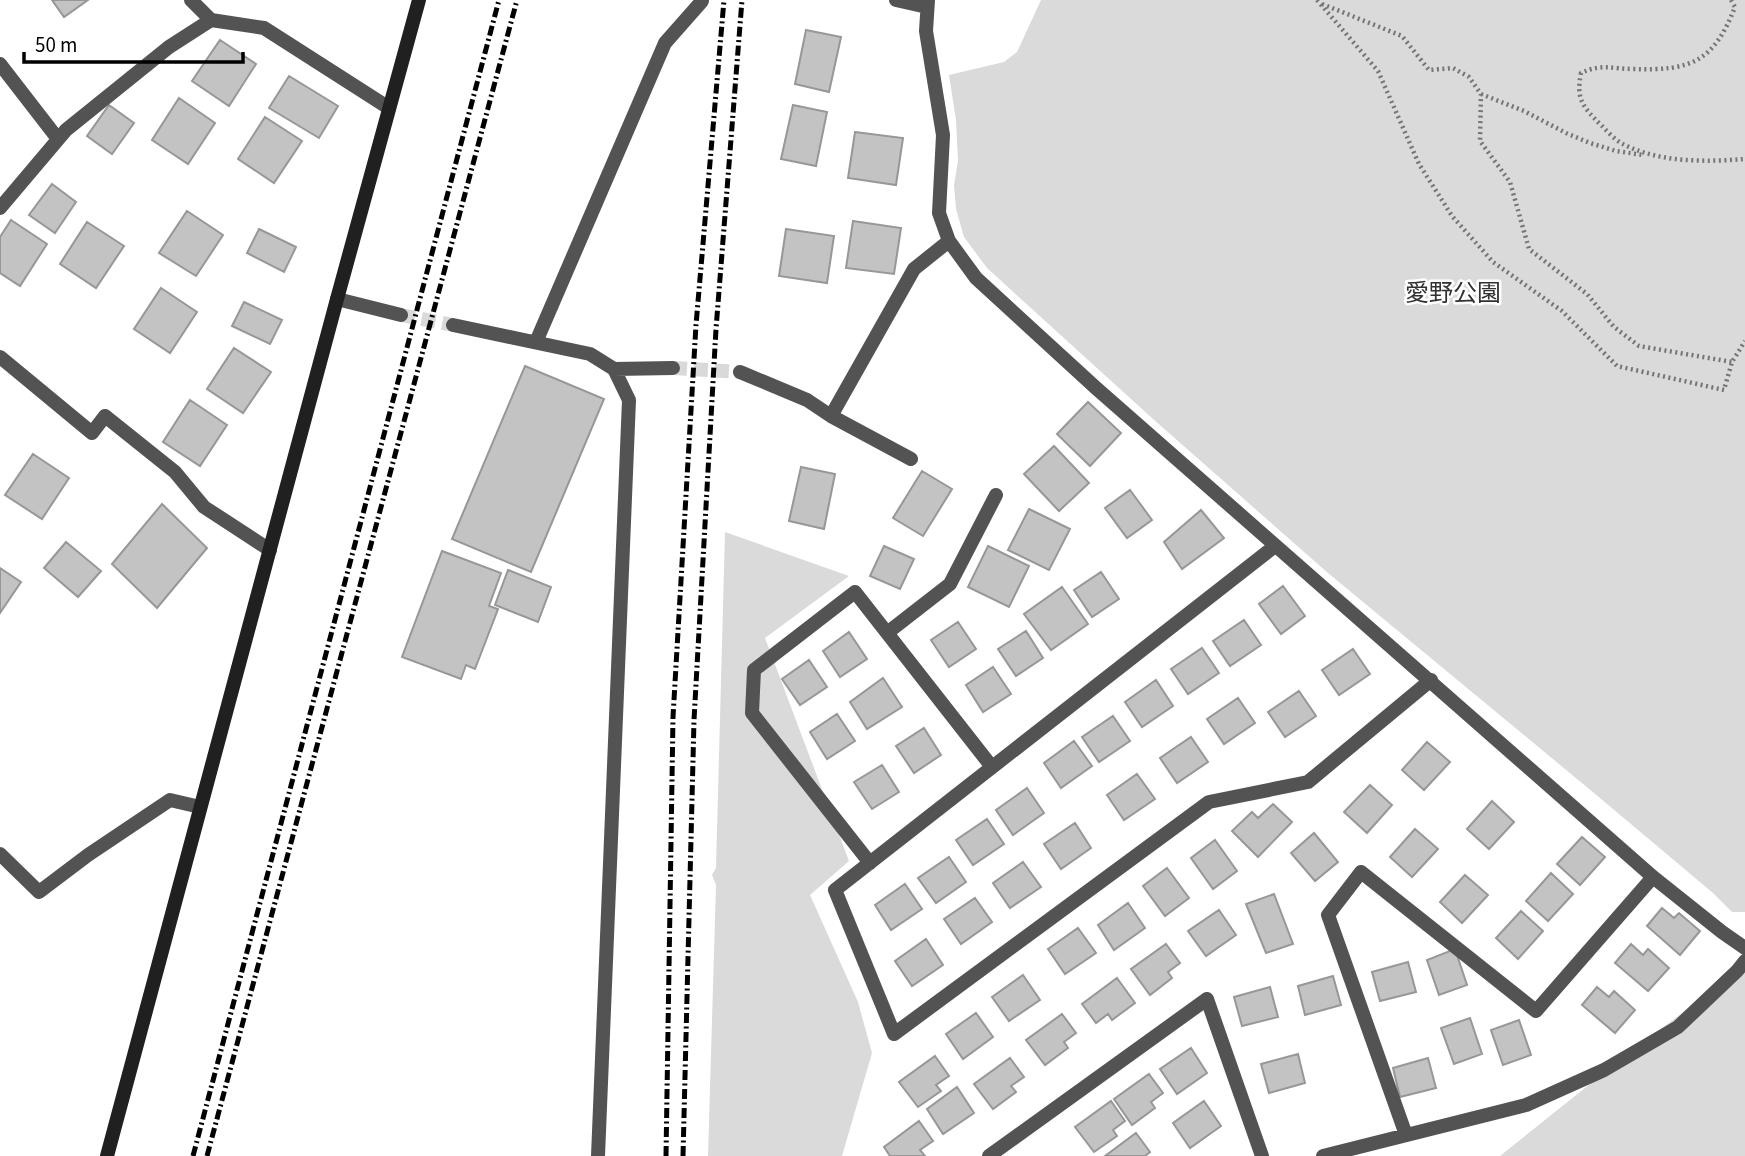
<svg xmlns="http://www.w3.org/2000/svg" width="1745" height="1156" font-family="'Source Sans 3','Noto Sans JP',sans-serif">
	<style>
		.green { fill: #dadada }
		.building { fill: #c3c3c3; stroke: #979797; stroke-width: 2 }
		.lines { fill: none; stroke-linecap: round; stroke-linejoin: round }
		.street-tunnel { stroke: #d9d9d9; stroke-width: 14; stroke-dasharray: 14 7; stroke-linecap: butt }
		.path { stroke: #757575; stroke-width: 4.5; stroke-dasharray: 2 3.5; stroke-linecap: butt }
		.street { stroke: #535353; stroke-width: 14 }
		.secondary { stroke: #202020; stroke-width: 14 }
		.rail { stroke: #000; stroke-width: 5; stroke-dasharray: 10 3.5 2 3.5; stroke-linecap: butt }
		.labels { text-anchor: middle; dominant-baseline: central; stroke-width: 5; stroke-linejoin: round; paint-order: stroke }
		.park-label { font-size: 24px; fill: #313131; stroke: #fff }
	</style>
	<rect width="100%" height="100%" fill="#fff"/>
	<path class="green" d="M1041,0H1745V912H1732L1713,893L1594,793L1328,573L1153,419L987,268L964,237L956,209L954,185L958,161L956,120L949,75L1004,62L1017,52Z
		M725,532L849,576L765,638L849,861L810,895L858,1002L872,1053L842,1156H708L716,885L712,875L716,868Z
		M1745,965V1156H1500L1615,1064Z"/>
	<path class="building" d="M52,0H88L64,17Z
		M806,30L841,37L829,92L795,84Z
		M220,40L256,64L229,106L192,81Z
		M289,76L338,106L319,138L269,108Z
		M179,98L215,123L188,164L152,140Z
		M109,105L134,123L112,154L87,136Z
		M793,105L827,112L816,166L781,159Z
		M265,117L302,141L274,183L238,159Z
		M855,132L903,138L896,185L848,178Z
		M52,184L76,202L55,233L29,215Z
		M187,211L223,235L196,276L159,253Z
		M11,220L47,244L20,286L0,273V237Z
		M853,221L901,228L894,274L846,268Z
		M87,222L124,246L96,288L60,264Z
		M259,229L296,247L284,272L247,253Z
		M786,229L834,236L827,283L779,276Z
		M161,288L197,312L170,353L134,329Z
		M244,302L282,320L270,344L232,326Z
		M234,348L271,372L243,413L207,389Z
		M525,366L604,399L531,572L452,539Z
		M190,400L227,425L200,466L163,442Z
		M1088,402L1121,433L1090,466L1057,434Z
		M1054,446L1089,483L1059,511L1024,474Z
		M33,454L69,478L42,519L5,495Z
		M801,467L835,474L824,529L789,521Z
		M922,471L952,489L923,536L893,518Z
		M1130,490L1152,520L1127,538L1105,508Z
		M162,504L207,548L157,608L112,564Z
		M1029,509L1070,529L1049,570L1008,550Z
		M1201,510L1224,538L1182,569L1164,542Z
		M66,542L101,571L78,597L44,568Z
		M884,546L914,559L900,589L870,576Z
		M988,546L1029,566L1009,607L968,587Z
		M442,551L501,573L489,606L498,609L475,669L466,665L461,679L402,657Z
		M0,568L21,582L0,613Z
		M508,570L551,587L538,622L495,605Z
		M1101,572L1119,599L1092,617L1074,590Z
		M1283,586L1305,616L1281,634L1259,604Z
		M1062,587L1088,624L1051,650L1024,614Z
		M1244,620L1261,645L1230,666L1213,641Z
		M958,622L976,649L949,667L931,640Z
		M1026,631L1043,658L1016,676L998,649Z
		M849,632L867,659L840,677L823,651Z
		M1202,648L1219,673L1188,694L1171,669Z
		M1353,649L1370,674L1339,695L1322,670Z
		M809,660L827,687L800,705L782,679Z
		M993,667L1011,694L983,712L966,685Z
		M883,678L902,707L867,729L850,702Z
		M1156,680L1173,706L1142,727L1125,702Z
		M1299,691L1316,716L1285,737L1268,712Z
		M1238,698L1255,723L1224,744L1207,719Z
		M837,714L855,741L827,759L810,732Z
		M1113,716L1130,741L1099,762L1082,737Z
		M924,728L941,755L914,773L896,746Z
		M1191,737L1208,762L1177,783L1160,758Z
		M1074,741L1092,766L1061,788L1044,763Z
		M1427,742L1450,762L1424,790L1402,770Z
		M882,765L899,792L872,809L854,782Z
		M1137,774L1155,799L1124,820L1107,795Z
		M1370,785L1392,805L1367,833L1344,812Z
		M1027,788L1044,813L1013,835L996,810Z
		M1492,801L1514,822L1489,849L1467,829Z
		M1273,804L1292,822L1258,857L1232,831L1252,812L1258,818Z
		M987,819L1004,844L973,865L956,840Z
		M1075,823L1091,848L1061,869L1044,844Z
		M1415,829L1438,849L1412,877L1390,857Z
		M1314,833L1338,862L1315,881L1291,853Z
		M1582,837L1605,857L1580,885L1557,864Z
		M1215,840L1237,871L1213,889L1191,858Z
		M949,857L966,882L936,903L918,878Z
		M1023,862L1041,887L1010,908L993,883Z
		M1167,868L1189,898L1165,916L1143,886Z
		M1551,873L1573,894L1548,921L1526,901Z
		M1465,875L1488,895L1462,923L1440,902Z
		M905,884L922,909L891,930L875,905Z
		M1274,894L1293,944L1266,953L1246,904Z
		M975,898L992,922L961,944L944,919Z
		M1128,903L1145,928L1114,950L1098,925Z
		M1662,908L1674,918L1679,913L1700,931L1680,955L1647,926Z
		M1219,910L1236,935L1206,956L1188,931Z
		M1521,911L1543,931L1518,959L1496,938Z
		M1078,928L1096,953L1065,974L1048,949Z
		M926,939L943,965L912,986L895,961Z
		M1166,944L1180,963L1168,972L1172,978L1150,995L1131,969Z
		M1631,944L1643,955L1648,949L1669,968L1648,991L1615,963Z
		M1455,949L1467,985L1439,995L1427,960Z
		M1408,962L1416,992L1380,1001L1372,972Z
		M1023,975L1040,1000L1009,1021L992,997Z
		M1333,976L1341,1005L1305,1015L1298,986Z
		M1117,978L1135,1003L1112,1020L1108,1014L1096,1023L1082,1004Z
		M1270,987L1278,1017L1242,1026L1234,997Z
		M1597,987L1609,997L1614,991L1635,1010L1615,1033L1582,1005Z
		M976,1013L993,1037L963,1059L946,1034Z
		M1062,1014L1076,1033L1064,1042L1068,1048L1045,1065L1026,1040Z
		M1470,1018L1482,1054L1454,1064L1441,1028Z
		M1519,1020L1531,1055L1503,1065L1491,1030Z
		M1191,1048L1207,1073L1177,1094L1160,1069Z
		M1298,1054L1305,1083L1269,1093L1261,1064Z
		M935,1056L949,1076L936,1085L941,1091L918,1107L899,1082Z
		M1010,1058L1024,1077L1011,1086L1016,1092L993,1109L974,1084Z
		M1428,1058L1436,1088L1400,1097L1393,1068Z
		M1149,1074L1163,1093L1151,1102L1155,1108L1132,1125L1114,1099Z
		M957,1087L974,1113L943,1134L927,1109Z
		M1111,1101L1125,1121L1113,1130L1117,1136L1094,1152L1075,1127Z
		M1204,1101L1221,1126L1190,1148L1173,1123Z
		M919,1121L933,1141L920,1150L925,1156H890L884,1147Z
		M1136,1133L1150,1152L1145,1156H1105Z"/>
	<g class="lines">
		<path class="street-tunnel" d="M401,315L453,325
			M673,368L740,372"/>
		<path class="path" d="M1317,0L1378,71L1419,164L1452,216L1493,262L1562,311L1617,366L1724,390L1732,362L1745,341
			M1731,0L1735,7C1714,61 1692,71 1634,69C1611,69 1603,63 1581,73C1576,99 1582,106 1601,125C1607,131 1614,139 1621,143C1658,163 1705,162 1745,159
			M1322,4L1402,36L1429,70L1453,68L1469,77L1481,94L1480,141L1510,182L1529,249L1587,294L1614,327L1639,346L1732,362
			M1481,94L1524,111L1566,133L1590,143L1616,151L1643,155"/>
		<path class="street" d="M191,0L211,20
			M896,0L927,7
			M928,0L926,31L943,135L939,213L949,241L976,278L1096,388L1653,877L1722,932L1745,948
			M0,64L58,139
			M0,208L66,130L169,47L211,20L264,28L389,108
			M337,299L401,315
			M453,325L590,354L614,369L629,400L598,1156
			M536,342L665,43L702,1
			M0,357L92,433L105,416L175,472L204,507L270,550
			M614,369L673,368
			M740,372L807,400L831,416L911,459
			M831,416L914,269L949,241
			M1275,546L835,890L894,1034L1209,802L1308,782L1431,680
			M887,633L950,584L996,495
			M0,854L39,892L88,855L170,800L200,807
			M870,863L752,713L754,670L855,592L992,767
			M1406,1135L1328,915L1361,872L1536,1011L1653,877
			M989,1156L1207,999L1262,1156
			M1323,1156L1526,1105L1604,1070L1678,1027L1737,971L1745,961"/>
		<path class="secondary" d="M107,1156L337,299L419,0"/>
		<path class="rail" d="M193,1156L499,0
			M207,1156L517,0
			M666,1156L673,717L696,325L724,0
			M683,1156L694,720L716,329L742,0"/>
	</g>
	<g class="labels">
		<g class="park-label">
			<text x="1453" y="293">愛野公園</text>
		</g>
	</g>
	<path d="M24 52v10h219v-10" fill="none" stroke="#000000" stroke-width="3.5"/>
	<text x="35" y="52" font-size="21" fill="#000000" stroke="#ffffff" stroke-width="5" paint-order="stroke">50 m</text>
</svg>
